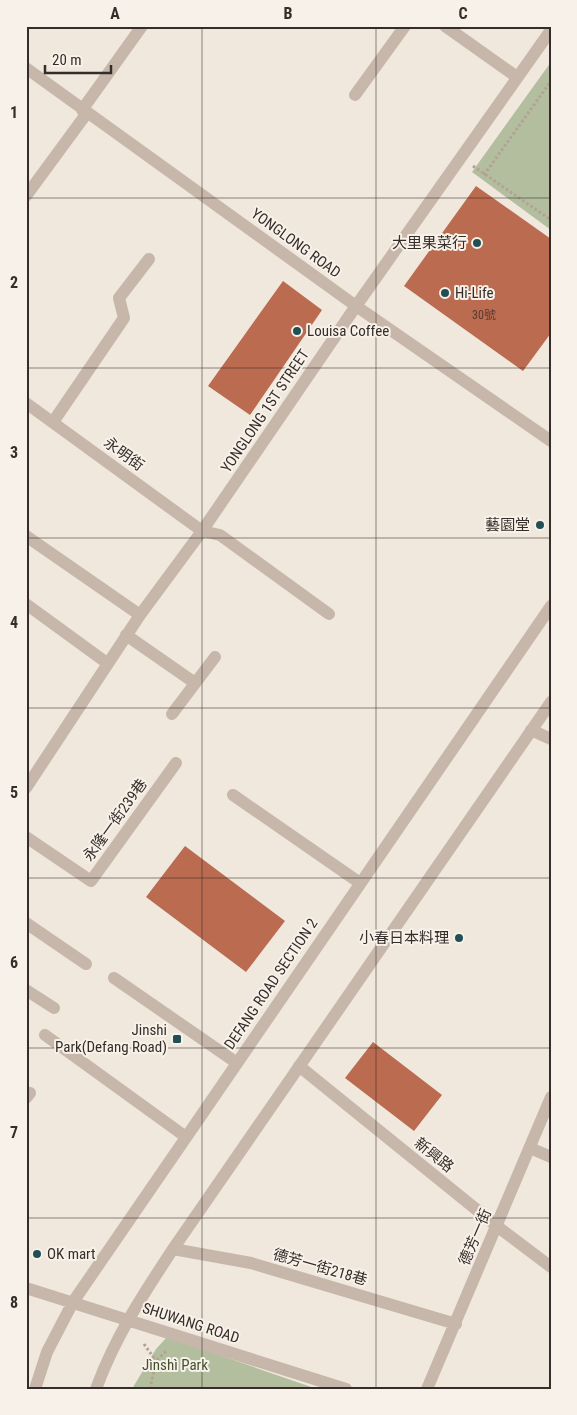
<svg xmlns="http://www.w3.org/2000/svg" width="577" height="1415" font-family="'Roboto Condensed','Noto Sans TC',sans-serif">
	<style>
		.green { fill: #b3be9e }
		.building { fill: #bb6b50 }
		.lines { fill: none; stroke-linecap: round; stroke-linejoin: round }
		.path { stroke: #b3a294; stroke-width: 3; stroke-dasharray: 2.5 2.5; stroke-linecap: butt }
		.minor { stroke: #c7b7aa; stroke-width: 12 }
		.grid { fill: none; stroke: #352d29; stroke-width: 1; stroke-opacity: 0.55 }
		.poi-dot { fill: #224f53; stroke: #f8f1e9; stroke-width: 2 }
		.labels { text-anchor: middle; dominant-baseline: central; stroke-width: 4; stroke-linejoin: round; paint-order: stroke }
		.number-label { font-size: 12px; fill: #563c33 }
		.street-label { font-size: 15px; fill: #352d29; stroke: #f8f1e9 }
		.poi-label { font-size: 15px; fill: #352d29; stroke: #f8f1e9; text-anchor: end }
		.park-label { font-size: 15px; fill: #44512f; stroke: #f8f1e9 }
		.neatline { fill: none; stroke: #352d29; stroke-width: 2 }
		.grid-label { font-size: 16px; text-anchor: middle; font-weight: bold; fill: #352d29 }
	</style>
	<rect width="100%" height="100%" fill="#f0e7dd"/>
	<path class="green" d="M551,62V230L472,172Z
		M167,1337L317,1389H132L156,1349Z"/>
	<path class="building" d="M476,186L551,239V333L523,371L404,286Z
		M283,281L322,310L250,415L208,386Z
		M185,846L285,921L246,972L146,897Z
		M373,1042L442,1095L414,1131L345,1078Z"/>
	<g class="lines">
		<path class="path" d="M473,166L551,220
			M484,175L551,81
			M144,1344L156,1361
			M150,1389L156,1361L166,1351"/>
		<path class="minor" d="M445,26L517,77
			M26,68L356,306L551,441
			M355,95L405,26
			M82,110L142,26
			M26,196L87,113
			M26,403L202,531L220,535L329,614
			M53,422L124,318L119,298L149,259
			M26,536L140,615
			M26,604L107,663
			M126,635L195,683
			M172,714L215,657
			M531,730L551,739
			M26,788L140,615L202,531L356,306L551,30
			M233,795L360,883
			M26,837L91,881L176,763
			M26,923L86,964
			M114,978L237,1063
			M26,990L54,1008
			M45,1035L186,1137
			M299,1066L498,1227L551,1267
			M26,1098L30,1093
			M530,1148L551,1157
			M173,1249L251,1263L456,1324
			M26,1288L346,1389
			M35,1389L47,1352L73,1302L551,606
			M96,1389C115,1337 142,1296 173,1249L551,702
			M427,1389L551,1097"/>
	</g>
	<path class="grid" d="M202,26V1389M376,26V1389M26,198H551M26,368H551M26,538H551M26,708H551M26,878H551M26,1048H551M26,1218H551"/>
	<g class="poi-dot">
		<circle cx="477" cy="243" r="5"/>
		<circle cx="445" cy="293" r="5"/>
		<circle cx="297" cy="331" r="5"/>
		<circle cx="540" cy="525" r="5"/>
		<circle cx="459" cy="938" r="5"/>
		<rect x="172" y="1034" width="10" height="10" rx="2.5"/>
		<circle cx="37" cy="1254" r="5"/>
	</g>
	<g class="labels">
		<g class="number-label">
			<text x="484" y="315">30號</text>
		</g>
		<g class="street-label">
			<text transform="translate(296 243) rotate(36)">YONGLONG ROAD</text>
			<text transform="translate(265 411) rotate(-56)">YONGLONG 1ST STREET</text>
			<text transform="translate(124 454) rotate(36)">永明街</text>
			<text transform="translate(115 820) rotate(-54)">永隆一街239巷</text>
			<text transform="translate(271 984) rotate(-56)">DEFANG ROAD SECTION 2</text>
			<text transform="translate(434 1155) rotate(39)">新興路</text>
			<text transform="translate(475 1237) rotate(-67)">德芳一街</text>
			<text transform="translate(320 1267) rotate(16)">德芳一街218巷</text>
			<text transform="translate(191 1323) rotate(18)">SHUWANG ROAD</text>
		</g>
		<g class="poi-label">
			<text x="467" y="243">大里果菜行</text>
			<text x="455" y="293" text-anchor="start">Hi-Life</text>
			<text x="307" y="331" text-anchor="start">Louisa Coffee</text>
			<text x="530" y="525">藝園堂</text>
			<text x="449" y="938">小春日本料理</text>
			<text x="167" y="1030">Jinshi<tspan x="167" dy="17">Park(Defang Road)</tspan></text>
			<text x="47" y="1254" text-anchor="start">OK mart</text>
		</g>
		<g class="park-label">
			<text x="175" y="1365">Jìnshì Park</text>
		</g>
	</g>
	<rect width="577" height="1415" fill="none" stroke="#f8f1e9" stroke-width="55"/>
	<path d="M45 65v8h66v-8" fill="none" stroke="#352d29" stroke-width="2.5"/>
	<text x="52" y="65" font-size="15" fill="#352d29" stroke="#f8f1e9" stroke-width="4" paint-order="stroke">20 m</text>
	<rect x="28" y="28" width="522" height="1360" class="neatline"/>
	<g class="grid-label">
		<text x="115" y="19">A</text>
		<text x="288" y="19">B</text>
		<text x="463" y="19">C</text>
		<text x="14" y="118">1</text>
		<text x="14" y="288">2</text>
		<text x="14" y="458">3</text>
		<text x="14" y="628">4</text>
		<text x="14" y="798">5</text>
		<text x="14" y="968">6</text>
		<text x="14" y="1138">7</text>
		<text x="14" y="1308">8</text>
	</g>
</svg>
